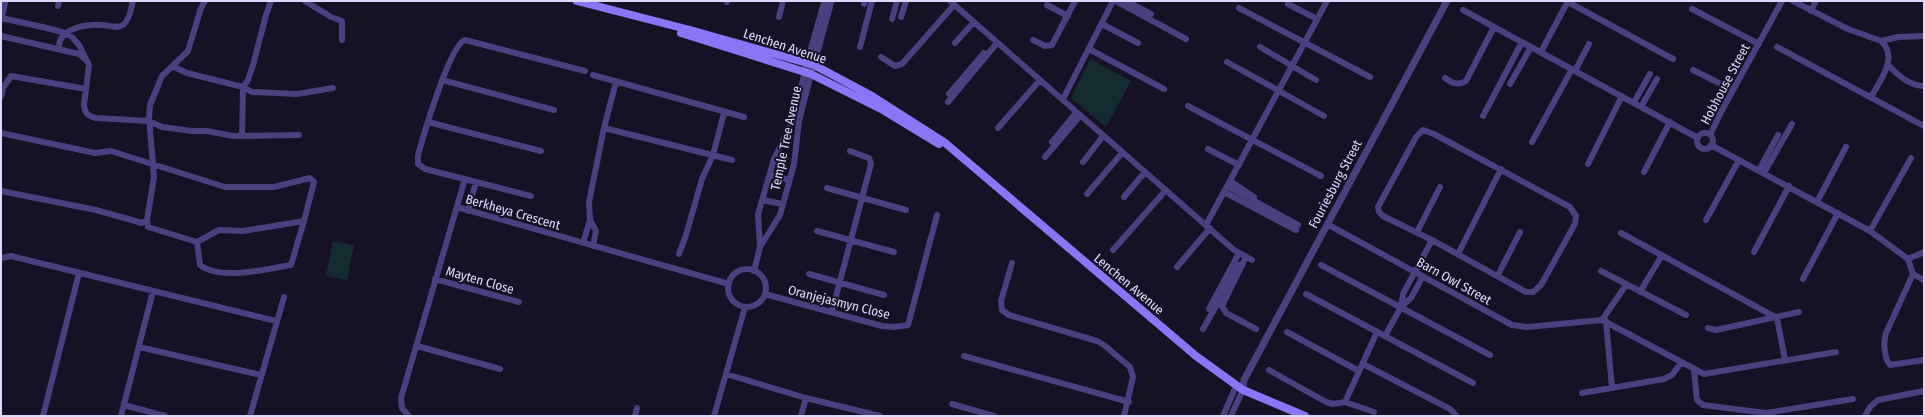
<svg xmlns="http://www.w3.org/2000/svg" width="1925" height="417" font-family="'Fira Sans Condensed',sans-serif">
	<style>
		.green { fill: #142c2f }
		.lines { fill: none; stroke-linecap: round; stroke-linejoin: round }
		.minor { stroke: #4a4080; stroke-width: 6 }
		.tertiary { stroke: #4a4080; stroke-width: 7 }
		.secondary { stroke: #8976f5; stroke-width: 8 }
		.labels { text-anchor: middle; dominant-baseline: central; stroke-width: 4; stroke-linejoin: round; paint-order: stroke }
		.street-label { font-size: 13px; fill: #e0d8fc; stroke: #171125 }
	</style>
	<rect width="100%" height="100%" fill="#171125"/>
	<path class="green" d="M1090,59L1131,81L1106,127L1071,98Z
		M333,241L354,245L347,280L326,276Z"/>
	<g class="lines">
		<path class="minor" d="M305,1L331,17L342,21V40
			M950,1L1234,250L1252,260
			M1116,1L1186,39
			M1126,1L1151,14
			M1793,1L1848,29L1881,41C1899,57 1880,81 1871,97
			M727,2V1
			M1568,2L1673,59
			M864,4L865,1
			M1288,4L1317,19
			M1047,5L1068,16
			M58,6L59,1
			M1239,8L1370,77
			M1692,9L1759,44
			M1463,10L1698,138
			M1811,11L1816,1
			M779,17L783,1
			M901,17L906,1
			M1,18L47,28L65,33L72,37L79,45L89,65L84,105C85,114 88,116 96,118L149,121L162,127L192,131H207L233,136L299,135
			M892,19L897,1
			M1102,24L1138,43
			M1,36L79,54L86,60
			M1033,40L1045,46L1052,45L1075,1
			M1881,41L1898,37L1924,36
			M955,43L973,23
			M860,47L872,1
			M1260,47L1316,80
			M1777,47L1924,126
			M59,49C57,28 87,24 103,25C109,25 118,30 124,24C130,19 131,8 133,1
			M1089,49L1164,89
			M1541,52L1568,1
			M881,57L895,66L902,64L954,5
			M1227,62L1324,116
			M1888,65C1899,76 1908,85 1924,86
			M172,66L187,73L243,87L252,92L297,94L333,88
			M1693,70L1733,90
			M1575,71L1589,44
			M593,75L744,117
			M1445,78C1452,83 1458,86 1466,81L1494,27
			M442,80L554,110
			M1510,84L1531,47
			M949,94L984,53
			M1,97L3,88L11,76L86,89
			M1063,99L1113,1
			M948,102L997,43
			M1634,102L1650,74
			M1188,106L1321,176
			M1641,107L1657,79
			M1483,116L1522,42
			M428,122L541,151
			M604,128L732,160
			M998,128L1040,80
			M1,133L95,153L111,151L225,187H274L310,178L314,182L304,221L291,265C267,269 220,281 200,265L197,242
			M1697 141a8 8 0 1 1 16 0a8 8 0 1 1-16 0Z
			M1710,135L1721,112L1782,1
			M242,136L243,87L248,80L253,65L266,15L271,1
			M1052,142L1076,113
			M1532,142L1572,69
			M1711,145L1870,231L1908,259L1913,274L1924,280
			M1208,149L1239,165
			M1045,157L1080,116
			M1083,162L1103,136
			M1588,164L1622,96
			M1759,170L1778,135
			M1644,172L1670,122
			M1764,173L1792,124
			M770,175L789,180
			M1230,181L1254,197
			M1227,186L1298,225
			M827,188L906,210
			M1,191L96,210L142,223L147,220L154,177L149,118L150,105L162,76L188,51L201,8L205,1
			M1224,192L1296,230
			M1087,194L1122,153
			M531,196L425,169L418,164V155C423,137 450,44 465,40L585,71
			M1124,197L1145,172
			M763,200L782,204
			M1817,202L1846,147
			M457,207L729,284
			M468,211L476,182
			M147,220L148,227L197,242L219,230L243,231L304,221
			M1706,220L1739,160
			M1327,224L1512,325L1527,327L1602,320L1704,374L1836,352
			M1206,225L1327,1
			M817,231L894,252
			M1870,231L1911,158
			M1417,232L1440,187
			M1621,233L1777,318L1785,360
			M583,243L590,220
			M593,246L596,231L590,220L589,202L604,128L616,82
			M760,247L758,214L774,159L793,120L805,72
			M1113,250L1166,190
			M1754,252L1789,186
			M679,254L686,235L702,179L713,155L724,113
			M1458,254L1501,169
			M1246,257L1222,306L1226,313L1256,329
			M1,258L11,256L276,321
			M1908,259L1924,252
			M1012,263L1001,301L1002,310L1009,315L1097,341L1104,345L1130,367L1133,377L1124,416
			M1321,265L1490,355
			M1177,267L1210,228
			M728 288a19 19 0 1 1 38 0a19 19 0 1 1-38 0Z
			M754,271L760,247L780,215L794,164L799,121L811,74
			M1601,271L1686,315
			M809,274L884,295
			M1913,274L1886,333C1883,341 1884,358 1890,365L1924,360
			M1498,275L1520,232
			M435,279L519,302
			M1803,279L1838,213
			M1640,292L1662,255
			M765,294L882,326L894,327L908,325L937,215
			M1306,294L1473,383
			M1401,307L1411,298L1423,276
			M1209,309L1239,253
			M832,311L871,164L869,158L850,151
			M1602,320L1626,285
			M1606,321L1612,388
			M1708,328L1716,330L1799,312
			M1203,329L1239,265
			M1287,332L1359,371
			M1385,336L1401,307L1403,294L1432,240L1526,292H1533L1541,285L1575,224L1576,216L1570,207L1434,134L1423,130L1416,137L1378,207L1379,212L1383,216L1432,240
			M417,346L500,369
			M139,347L261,375
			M964,356L1129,402
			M1363,364L1450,409L1457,416
			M1269,370L1326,402L1333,404L1345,402L1377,332
			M1694,370L1697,400L1703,405L1766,413L1853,399
			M726,374L806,398L880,416
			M1582,393L1664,379L1672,375L1681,363
			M1345,402L1374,412
			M952,404L994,416
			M124,405L165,416
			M43,416L79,273
			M121,416L153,291
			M250,416L284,297
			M409,416L402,408L401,398L465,179
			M635,416L637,408
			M714,416L745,307
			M801,416L806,398
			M1223,416L1236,386
			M1231,416L1243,390
			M1865,416L1870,407L1878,400L1924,391"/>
		<path class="tertiary" d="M1,19L5,1
			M806,68L825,1
			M812,70L831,1
			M1243,390L1244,380L1447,1"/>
		<path class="secondary" d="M577,1L690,30L814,65L872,96L944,142L1196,356L1243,390L1305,416
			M681,33L811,74L883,110L939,144"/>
	</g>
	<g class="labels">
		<g class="street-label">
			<text transform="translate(785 46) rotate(18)">Lenchen Avenue</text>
			<text transform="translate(1725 84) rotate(-62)">Hobhouse Street</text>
			<text transform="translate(786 138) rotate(-78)">Temple Tree Avenue</text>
			<text transform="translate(1335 184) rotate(-62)">Fouriesburg Street</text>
			<text transform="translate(513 212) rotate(16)">Berkheya Crescent</text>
			<text transform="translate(480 280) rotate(16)">Mayten Close</text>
			<text transform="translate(1454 281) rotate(29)">Barn Owl Street</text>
			<text transform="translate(1129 284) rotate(40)">Lenchen Avenue</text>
			<text transform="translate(839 302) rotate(14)">Oranjejasmyn Close</text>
		</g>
	</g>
	<rect width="1925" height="417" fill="none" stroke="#e0d8fc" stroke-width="4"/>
</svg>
